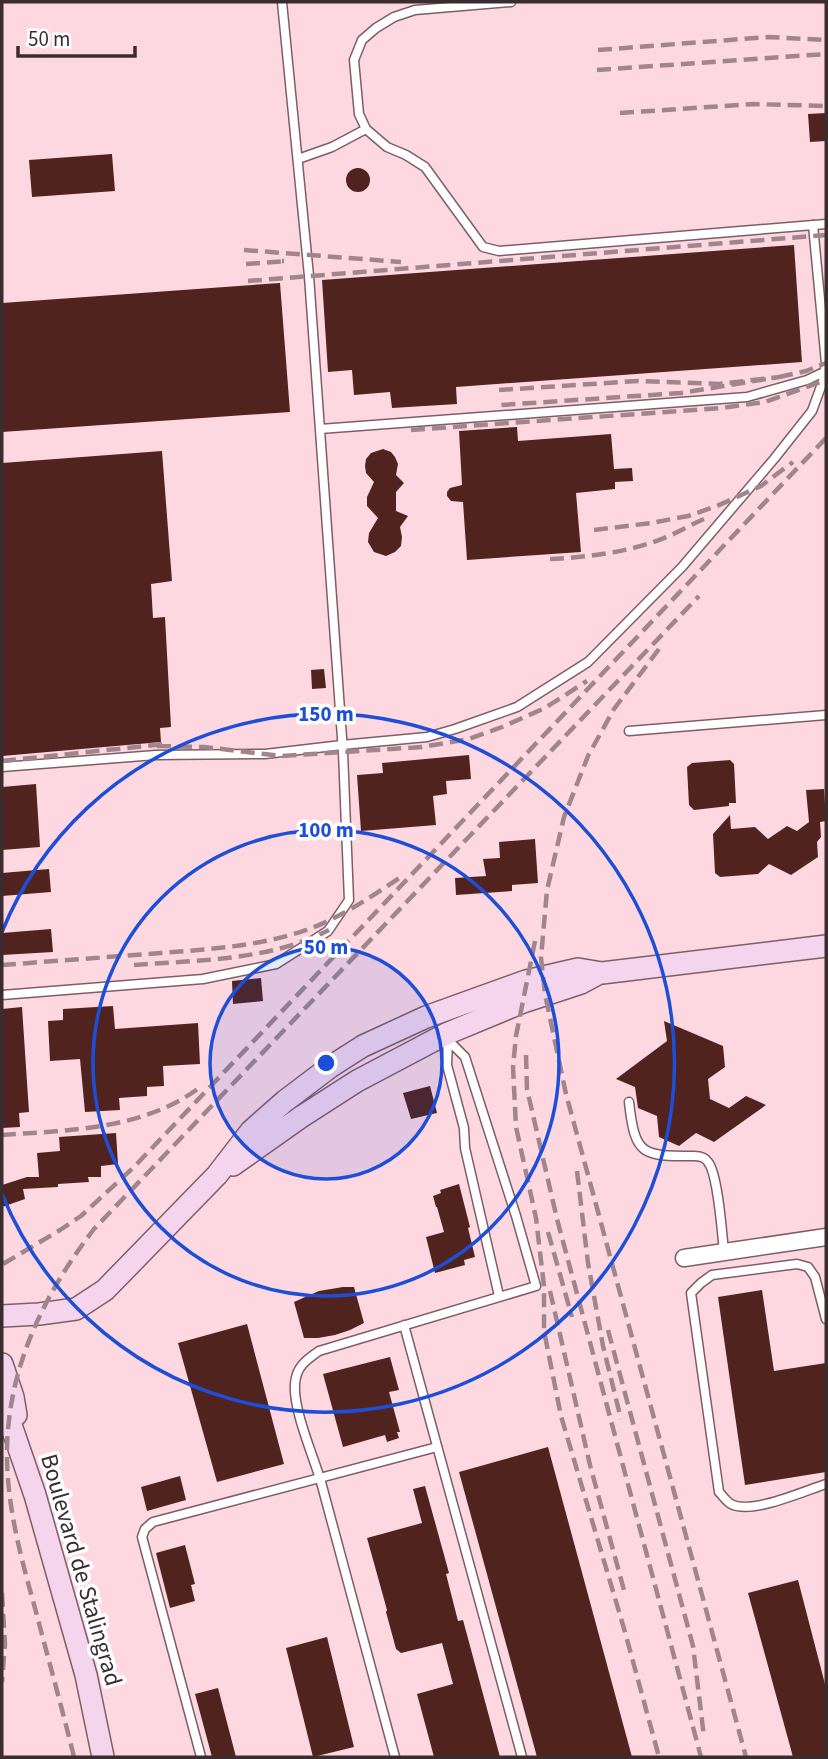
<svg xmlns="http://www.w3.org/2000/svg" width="828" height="1759" font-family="'Source Sans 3',sans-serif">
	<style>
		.building { fill: #51231e }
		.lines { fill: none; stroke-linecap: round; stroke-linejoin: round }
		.lane-casing { stroke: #7e5e66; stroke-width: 11 }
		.street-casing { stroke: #7e5e66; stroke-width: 19 }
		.secondary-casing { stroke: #7e5e66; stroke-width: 24 }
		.lane { stroke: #fff; stroke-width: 8 }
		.street { stroke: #fff; stroke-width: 16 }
		.secondary { stroke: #f4d5ed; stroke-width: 21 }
		.rail { stroke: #a0868c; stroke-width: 4.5; stroke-dasharray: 14 7; stroke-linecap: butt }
		.ring { fill: none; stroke: #1d4ed8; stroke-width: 3.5 }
		.labels { text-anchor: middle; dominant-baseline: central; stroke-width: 7; stroke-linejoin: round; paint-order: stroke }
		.street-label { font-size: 24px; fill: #3a2c2f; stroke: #fff }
		.centre { fill: #1d4ed8; stroke: #fff; stroke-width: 3.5 }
		.ring-label { font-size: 21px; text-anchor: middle; font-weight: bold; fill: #1d4ed8; stroke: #fff; stroke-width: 7; stroke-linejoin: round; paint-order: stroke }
	</style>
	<rect width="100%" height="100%" fill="#fed8e1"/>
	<path class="building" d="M826,113V141L810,142L808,114Z
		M112,154L115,191L32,197L29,160Z
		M346 180a12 12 0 1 1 24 0a12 12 0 1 1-24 0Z
		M794,245L802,362L456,387L457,404L392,408L390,392L354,395L352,370L328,372L322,280Z
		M280,283L290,412L2,432V303Z
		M517,427L518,441L611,434L614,469L632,468L633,481L615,482V489L576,493L581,552L467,560L463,502L451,501L447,496V492L450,488L462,485L459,431Z
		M383,449L391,452L395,457L398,464L396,475L404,483L396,492V511L408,516L400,527L402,537L401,546L395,552L386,556L374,552L368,542L369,533L378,518L367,506V497L374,482L366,473L365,466L366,459L371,453Z
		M162,451L172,581L151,584L153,618L165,617L171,727L160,728L161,742L2,756V463Z
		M324,669L326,688L312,689L311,670Z
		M469,755L471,779L446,781L447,794L433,796L436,825L361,831L357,775L383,773L382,763Z
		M730,760L734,764L736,803H729V806L694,810L689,805L687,767L692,763Z
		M36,784L40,847L2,850V787Z
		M824,789L826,821L820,822L821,837L817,842L818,857L791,875L769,864L758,874L720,877L715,873L713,834L730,815L731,829L755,827L768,839L787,826L797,831L809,822L806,790Z
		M535,839L538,883L512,885V891L456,895L455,878L486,876L483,859L500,858L499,842Z
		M49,869L51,892L2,896V873Z
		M51,929L53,952L2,955V933Z
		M261,978L263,1001L233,1004L232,981Z
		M113,1006L115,1029L198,1023L200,1064L163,1066L164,1086L147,1087V1096L119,1098L120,1110L85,1112L80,1059L50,1061L48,1021L63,1020V1009Z
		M22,1007L29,1112L19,1113L20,1127L2,1128V1009Z
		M664,1021L723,1046L725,1067L708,1079L710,1099L729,1108L746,1096L766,1105L714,1142L696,1133L679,1146L659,1137L657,1116L638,1108L635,1087L616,1079L667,1041Z
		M430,1086L437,1113L411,1119L403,1093Z
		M116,1133L118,1164L101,1166V1177H88L89,1182L58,1184V1187L23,1189L25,1199L2,1207V1185L27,1177H39L37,1153L60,1151L59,1137Z
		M459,1184L470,1227L468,1228L475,1257L464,1260L465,1265L435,1273L426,1237L444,1232L437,1207H436L433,1196L441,1193L440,1190Z
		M343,1287H354L364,1323L350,1330L335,1335L318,1338H304L294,1302L319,1291Z
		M762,1290L774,1371L826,1363V1472L745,1485L718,1297Z
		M247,1324L284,1464L217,1482L178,1343Z
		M390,1357L399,1390L389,1392L400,1432H397L399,1438L387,1442L385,1435L343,1447L323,1374Z
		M548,1447L632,1757H537L459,1472Z
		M180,1476L186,1500L147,1511L141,1487Z
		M425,1486L449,1573L446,1574L458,1621L463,1620L500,1757H434L417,1694L453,1684L442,1643L401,1653L396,1649L386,1612L387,1610L367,1538L422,1523L413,1489Z
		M185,1545L195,1584L191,1585L195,1601L170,1608L156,1553Z
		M798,1580L826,1688V1757H793L748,1593Z
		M327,1637L354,1747L313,1757L286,1648Z
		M218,1688L236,1757H212L195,1694Z"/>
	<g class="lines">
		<g class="lane-casing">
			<path id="lane" d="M511,2L415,10L394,17L376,28L362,40L354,60L359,114L366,129L387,147L406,155L425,167L483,247L499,251L826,224
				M298,159L332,147L366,129
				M320,429L747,397L807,380L826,371
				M629,731L826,715
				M2,767L156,755L265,754L342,745L427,737L455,729L517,707L588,662L682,567L774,459L812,411L823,381L826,363L813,225
				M2,995L203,979L276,964L328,931L349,900L343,752L309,276L282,2
				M448,1040L447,1065L464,1128L465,1148L499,1296
				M629,1102C635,1156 642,1156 694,1156C700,1156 705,1157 708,1162C718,1174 722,1233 724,1252
				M826,1319L815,1277L808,1267L797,1264L712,1275L701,1283L691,1293L719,1492C723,1496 726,1501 731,1504C751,1515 804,1491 826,1484
				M404,1325L522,1757
				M201,1757L142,1537L145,1529L153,1522L437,1447
				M395,1757C370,1666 346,1574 321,1482C313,1455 293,1410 295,1384C296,1367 306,1360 319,1351L536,1286L516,1216L465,1057L449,1041"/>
		</g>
		<g class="street-casing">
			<path id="street" d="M684,1258L826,1237"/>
		</g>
		<g class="secondary-casing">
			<path id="secondary" d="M233,1165L301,1117L357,1081L446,1034L523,1002L581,983L596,975
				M2,1316L39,1314L76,1309L105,1290L217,1175L251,1131L285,1101L330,1067L363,1046L426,1017L526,981L578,969L602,973L826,946
				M2,1364L13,1397L16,1415
				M2,1399L35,1495L86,1675L103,1757"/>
		</g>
		<use href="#lane" class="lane"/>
		<use href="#street" class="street"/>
		<use href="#secondary" class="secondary"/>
		<path class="rail" d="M598,50L768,37L826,40
			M597,70L826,54
			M620,113L753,104L826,106
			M244,250L401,262
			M246,264L286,261H282
			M248,281L826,235
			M779,377L806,371L826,363
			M499,390L638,381L719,384L779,377L681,393L501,405
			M411,430L721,408L765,402L826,380
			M594,530L651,523L688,516L717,506L761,486L793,462
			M550,559C590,557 632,552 669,536C681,531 692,524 704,519
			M659,649L614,709L588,756L564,817L547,890L541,958L545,994L566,1094L746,1757
			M157,746L204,747L281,756L422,747L469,739L502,727L545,708L587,681
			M2,761L165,744
			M535,941L516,1036L513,1067L516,1127L536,1218L544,1286V1331L561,1416L625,1632L659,1757
			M2,965C55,961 108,957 161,953C211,949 262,946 309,929C342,917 372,896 401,877
			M134,965C199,960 269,961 329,930
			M526,1055L527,1089L557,1219L701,1757
			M2,1135C70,1130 142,1130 199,1088
			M577,1171L588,1263L603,1346L621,1419
			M548,1232L572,1317
			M3,1264L60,1230L81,1216L134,1167L826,438
			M550,1291L590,1465L625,1594
			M608,1330L693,1646L704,1737
			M2,1593L5,1644L2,1682
			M74,1757C62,1708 48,1658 35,1608C18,1547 1,1485 9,1420C17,1349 51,1285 94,1229L699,596"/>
	</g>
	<circle cx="326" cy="1063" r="116" fill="#1d4ed8" fill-opacity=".12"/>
	<g class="ring">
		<circle cx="326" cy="1063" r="116"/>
		<circle cx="326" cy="1063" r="233"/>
		<path d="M2 932A349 349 0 1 1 2 1194"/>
	</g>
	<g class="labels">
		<g class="street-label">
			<text transform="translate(81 1570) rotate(74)">Boulevard de Stalingrad</text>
		</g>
	</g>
	<circle cx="326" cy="1063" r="10" class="centre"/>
	<g class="ring-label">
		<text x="326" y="721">150 m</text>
		<text x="326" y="837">100 m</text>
		<text x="326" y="954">50 m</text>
	</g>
	<rect width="828" height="1759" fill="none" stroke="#3a2c2f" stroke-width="7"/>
	<path d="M18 46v10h117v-10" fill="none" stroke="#3a2c2f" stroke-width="3.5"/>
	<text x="28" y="46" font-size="21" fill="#3a2c2f" stroke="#ffffff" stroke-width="5" paint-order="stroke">50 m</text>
</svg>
